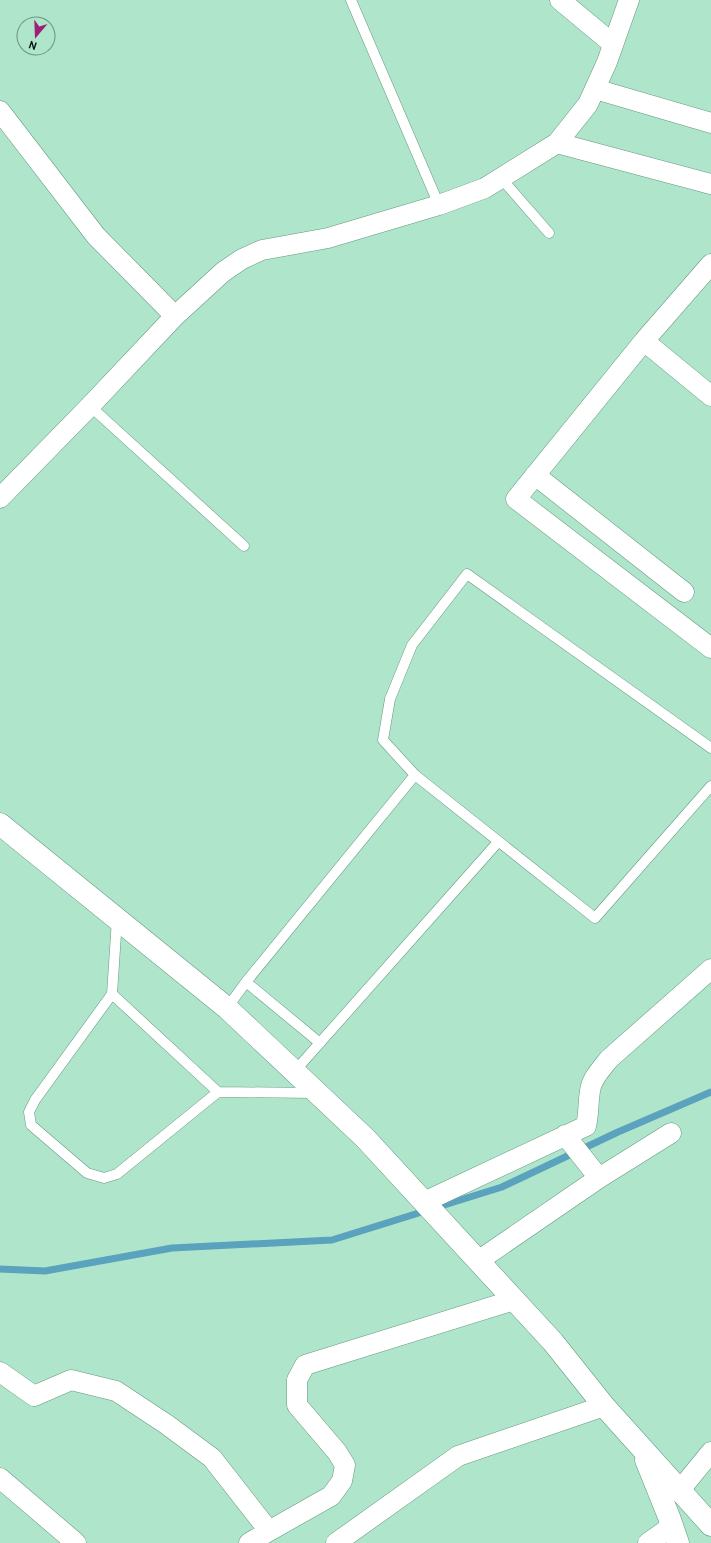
<svg xmlns="http://www.w3.org/2000/svg" width="711" height="1543" font-family="Overpass,sans-serif">
	<style>
		.lines { fill: none; stroke-linecap: round; stroke-linejoin: round }
		.stream { stroke: #5aa2bd; stroke-width: 7 }
		.service-casing { stroke: #659980; stroke-width: 11 }
		.minor-casing { stroke: #659980; stroke-width: 21 }
		.secondary-casing { stroke: #659980; stroke-width: 23 }
		.service { stroke: #fff; stroke-width: 10 }
		.minor { stroke: #fff; stroke-width: 20 }
		.secondary { stroke: #fff; stroke-width: 22 }
	</style>
	<rect width="100%" height="100%" fill="#afe5cb"/>
	<g class="lines">
		<path class="stream" d="M0,1269L45,1271L172,1248L332,1240L502,1187L618,1132L711,1092"/>
		<g class="service-casing">
			<path id="service" d="M351,0L439,205
				M501,178L549,233
				M90,406L244,546
				M711,748L467,574L412,645L390,699L383,740L415,775L595,918L711,786
				M117,919L112,994L35,1100L29,1112L31,1125L87,1173L104,1178L117,1174L218,1092L315,1093
				M246,982L320,1043
				M112,994L218,1092
				M227,1008L246,982L415,775
				M294,1072L498,842"/>
		</g>
		<g class="minor-casing">
			<path id="minor" d="M560,0L613,44
				M595,89L711,123
				M0,111L96,236L175,316
				M557,143L711,184
				M711,264L644,341L516,499L711,648
				M644,341L711,396
				M535,475L684,592
				M0,498L90,406L175,316L223,272L242,259L262,250L328,238L439,205L485,188L557,143L588,104L607,62L629,0
				M565,1135L599,1178
				M424,1202L586,1126C589,1114 588,1103 590,1091C591,1079 602,1068 609,1059L711,969
				M478,1261L599,1178L671,1133
				M0,1372L34,1396L71,1380L116,1391L166,1424L212,1458L269,1531L249,1543
				M0,1478L76,1543
				M680,1490L711,1452
				M269,1531L331,1496L342,1481L345,1465L337,1452L297,1405V1380L305,1365L514,1300
				M336,1543L458,1456L604,1406
				M648,1543L672,1526"/>
		</g>
		<g class="secondary-casing">
			<path id="secondary" d="M0,824L227,1008L365,1138L553,1342L604,1406L711,1525
				M646,1460L669,1517L678,1543"/>
		</g>
		<use href="#service" class="service"/>
		<use href="#minor" class="minor"/>
		<use href="#secondary" class="secondary"/>
	</g>
	<g transform="translate(36 36) rotate(199)"><circle r="19" fill="#afe5cb" stroke="#6b9380"/>
	<path d="M0-3L7 15L0 10L-7 15Z" fill="#9d2177"/>
	<text y="-6" font-size="11" font-weight="bold" text-anchor="middle" fill="#04180f">N</text>
	</g>
</svg>
